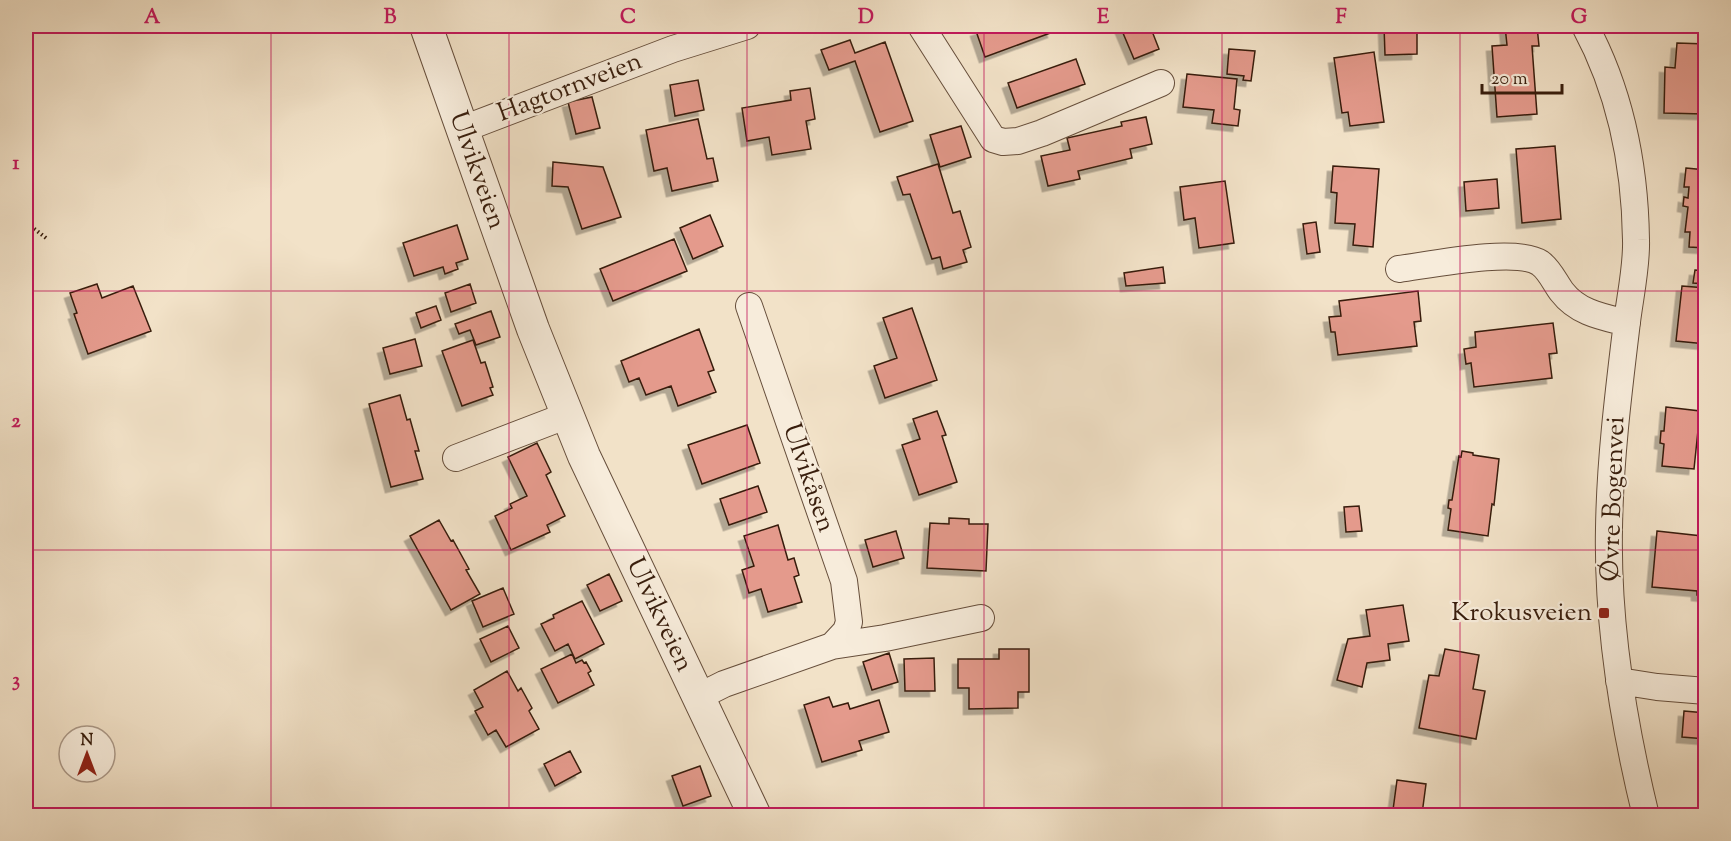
<svg xmlns="http://www.w3.org/2000/svg" width="1731" height="841" font-family="'Sorts Mill Goudy',serif">
	<style>
		.building { fill: #e49a8c; stroke: #381d0c; stroke-width: 1.5; filter: url(#shadow) }
		.lines { fill: none; stroke-linecap: round; stroke-linejoin: round }
		.minor-casing { stroke: #664e3b; stroke-width: 28 }
		.tertiary-casing { stroke: #664e3b; stroke-width: 34 }
		.path { stroke: #381d0c; stroke-width: 4; stroke-dasharray: 1.5 3; stroke-linecap: butt }
		.minor { stroke: #f7ecdb; stroke-width: 26 }
		.tertiary { stroke: #f7ecdb; stroke-width: 32 }
		.grid { fill: none; stroke: #c2185b; stroke-width: 1.5; stroke-opacity: 0.55 }
		.poi-dot { fill: #8f2418; stroke: #f7ecdb; stroke-width: 2 }
		.labels { text-anchor: middle; dominant-baseline: central; stroke-width: 4.5; stroke-linejoin: round; paint-order: stroke }
		.street-label { font-size: 26px; fill: #381d0c; stroke: #f7ecdb }
		.poi-label { font-size: 26px; fill: #381d0c; stroke: #f7ecdb; text-anchor: end }
		.neatline { fill: none; stroke: #c2185b; stroke-width: 2 }
		.grid-label { font-size: 20px; text-anchor: middle; font-weight: bold; fill: #c2185b }
	</style>
	<defs>
		<filter id="shadow"><feDropShadow dx="-5.5" dy="5.5" stdDeviation="0" flood-color="#0004"/></filter>
	</defs>
	<rect width="100%" height="100%" fill="#f2e2c8"/>
	<filter id="stains"><feTurbulence type="fractalNoise" baseFrequency=".00333" numOctaves="4"/><feColorMatrix values="0 0 0 0 .2 0 0 0 0 .09 0 0 0 0 .02 0 0 0 .5 -.17"/></filter>
	<radialGradient id="worn" r=".72"><stop offset=".6" stop-color="#630" stop-opacity="0"/><stop offset="1" stop-color="#630" stop-opacity=".3"/></radialGradient>
	<path class="building" d="M992,26H1051L1053,32L985,57L976,31Z
		M1120,26H1150L1159,49L1134,59Z
		M1384,26H1417V54L1385,55Z
		M1505,26H1537L1539,46H1532L1537,114L1497,117L1492,46L1507,45Z
		M850,40L855,53L885,42L913,121L880,132L855,61L829,70L821,50Z
		M1677,43L1706,44L1704,114L1664,113L1665,67L1675,68Z
		M1229,49L1255,51L1251,81L1243,80L1244,76L1227,74Z
		M1374,52L1384,122L1350,126L1348,112L1342,113L1334,58Z
		M1076,59L1085,84L1017,108L1008,83Z
		M1187,74L1237,79L1234,109L1240,110L1238,126L1212,123L1214,110L1183,107Z
		M698,80L704,110L675,116L670,85Z
		M810,88L815,119L806,121L811,149L772,155L769,137L747,141L742,108L791,100L790,91Z
		M592,97L600,128L576,134L568,102Z
		M1146,117L1152,144L1130,149L1132,158L1078,171L1080,179L1048,186L1041,156L1070,150L1067,138L1122,126L1121,122Z
		M698,119L707,159L713,158L718,181L672,191L667,168L654,171L646,130Z
		M961,126L971,157L940,167L930,135Z
		M1555,146L1561,219L1522,223L1516,149Z
		M553,162L603,167L621,217L582,229L568,187L552,186Z
		M938,164L953,213L960,211L971,247L963,250L967,262L943,269L940,257L932,259L910,194L903,195L897,177Z
		M1333,166L1379,169L1373,247L1353,245L1355,224L1335,223L1337,193L1331,192Z
		M1686,168L1706,170V248L1689,247L1690,232H1685L1688,207L1683,206L1684,197L1688,198L1689,187H1684Z
		M1497,179L1499,208L1466,211L1464,182Z
		M1225,181L1234,243L1199,248L1195,218L1184,220L1180,187Z
		M710,215L723,246L693,259L680,228Z
		M1316,222L1320,252L1307,254L1303,224Z
		M457,225L468,259L456,263L458,269L445,274L443,267L414,276L403,243Z
		M674,239L687,271L613,301L600,269Z
		M1163,267L1165,283L1126,286L1124,273Z
		M1695,270L1706,271V284L1693,283Z
		M97,284L102,298L133,286L151,331L88,354L74,314L77,313L70,293Z
		M470,284L476,303L451,312L445,293Z
		M1682,286L1706,288V344L1676,341Z
		M1418,291L1421,321L1414,322L1417,346L1338,355L1335,332H1331L1329,317L1341,316L1339,301Z
		M436,306L441,320L421,328L416,313Z
		M912,308L937,380L885,398L874,366L897,358L883,318Z
		M491,311L500,337L476,345L470,330L459,334L455,324Z
		M1553,323L1557,353L1549,354L1552,378L1474,387L1471,363L1466,364L1464,349L1476,347L1475,332Z
		M699,329L714,370L708,372L716,392L678,406L671,386L646,395L639,378L629,382L621,361Z
		M415,339L422,366L390,374L383,348Z
		M473,340L481,363L485,362L493,387L490,388L493,395L462,406L442,351Z
		M400,395L407,420L410,419L419,451H415L423,479L391,487L369,404Z
		M1666,407L1700,411L1694,469L1662,466L1664,444L1660,443L1661,431H1664Z
		M937,411L946,435L942,436L957,482L919,495L902,445L920,439L913,419Z
		M747,425L760,463L702,484L688,445Z
		M537,443L551,472L546,475L565,516L547,525L550,532L511,550L495,516L512,508L510,504L527,496L508,457Z
		M1462,451L1473,453V455L1499,459L1494,505L1492,504L1488,536L1448,530L1451,509L1448,508L1449,500H1452L1459,456L1461,457Z
		M758,486L767,512L729,525L720,499Z
		M1359,506L1362,531L1346,532L1344,507Z
		M949,518L969,519V524H988L986,571L927,568L930,523L949,524Z
		M439,520L451,541L453,540L469,569L466,570L480,594L451,610L410,536Z
		M778,525L788,560L794,558L799,575L794,577L802,602L768,612L761,589L749,593L742,570L754,566L744,536Z
		M896,531L904,558L873,567L865,540Z
		M1657,531L1702,536L1700,558H1706V596L1697,595V591L1652,587Z
		M609,574L622,601L600,611L587,585Z
		M503,588L514,614L483,627L472,601Z
		M582,601L604,644L575,659L568,644L555,651L541,624L554,618L553,615Z
		M1403,605L1409,641L1388,644L1390,660L1367,663L1362,687L1337,680L1348,639L1370,636L1366,610Z
		M508,626L519,648L491,662L480,639Z
		M999,649H1029V692H1018V708L969,709V688H958V659H999Z
		M1445,649L1479,655L1473,689L1485,691L1476,739L1419,728L1429,675L1439,676Z
		M889,653L898,682L872,690L863,662Z
		M572,654L576,663L582,660L584,663L586,662L591,671L588,673L594,685L558,703L541,669Z
		M934,658L935,691H905L904,659Z
		M507,671L518,691L521,688L532,708L529,711L539,729L506,747L496,730L488,735L475,711L483,707L474,690Z
		M829,697L833,707L848,703L850,709L879,700L889,732L859,741L862,750L822,762L804,705Z
		M1684,711L1706,713V739L1682,737Z
		M570,751L581,772L555,786L544,764Z
		M700,766L711,796L683,806L672,776Z
		M1397,780L1426,784L1422,814L1393,810Z"/>
	<g class="lines">
		<g class="minor-casing">
			<path id="minor" d="M921,26L993,139L1003,142L1018,141L1042,133L1161,83
				M1585,26C1620,91 1635,166 1636,240C1637,268 1629,301 1626,330C1618,396 1610,462 1609,528C1607,625 1623,722 1646,816
				M463,129L673,49L747,26
				M1399,269C1429,265 1516,247 1540,263C1550,270 1555,283 1562,292C1578,313 1603,317 1627,323
				M749,306L844,581L849,622L846,631L832,646
				M456,458L568,415
				M1619,681L1657,687L1706,691
				M700,696L724,684L832,646L885,638L981,618"/>
		</g>
		<g class="tertiary-casing">
			<g id="tertiary">
				<path id="s1" d="M426,26L533,329L584,456L755,816"/>
			</g>
		</g>
		<path class="path" d="M26,213L32,227L46,238"/>
		<use href="#minor" class="minor"/>
		<use href="#tertiary" class="tertiary"/>
	</g>
	<path class="grid" d="M271,26V816M509,26V816M747,26V816M984,26V816M1222,26V816M1460,26V816M26,291H1706M26,550H1706"/>
	<rect class="poi-dot" x="1598" y="607" width="12" height="12" rx="3"/>
	<g class="labels">
		<g class="street-label">
			<text transform="translate(570 88) rotate(-21)">Hagtornveien</text>
			<text stroke="none"><textPath href="#s1" startOffset="153">Ulvikveien</textPath></text>
			<text transform="translate(808 478) rotate(71)">Ulvikåsen</text>
			<text transform="translate(1614 499) rotate(-88)">Øvre Bogenvei</text>
			<text stroke="none"><textPath href="#s1" startOffset="634">Ulvikveien</textPath></text>
		</g>
		<g class="poi-label">
			<text x="1592" y="613">Krokusveien</text>
		</g>
	</g>
	<rect width="1731" height="841" fill="none" stroke="#f2e2c8" stroke-width="66"/>
	<g transform="translate(87 754)"><circle r="28" fill="#f7ecdb" stroke="#ab9988" stroke-width="1.5"/>
	<path d="M0-4.5L10 22L0 15L-10 22Z" fill="#8f2418"/>
	<text y="-9" font-size="16" font-weight="bold" text-anchor="middle" fill="#381d0c">N</text>
	</g>
	<path d="M1482 84v9h80v-9" fill="none" stroke="#381d0c" stroke-width="3"/>
	<text x="1491" y="84" font-size="18" fill="#381d0c" stroke="#f7ecdb" stroke-width="4.5" paint-order="stroke">20 m</text>
	<rect x="33" y="33" width="1665" height="775" class="neatline"/>
	<g class="grid-label">
		<text x="152" y="23">A</text>
		<text x="390" y="23">B</text>
		<text x="628" y="23">C</text>
		<text x="866" y="23">D</text>
		<text x="1103" y="23">E</text>
		<text x="1341" y="23">F</text>
		<text x="1579" y="23">G</text>
		<text x="16" y="169">1</text>
		<text x="16" y="427">2</text>
		<text x="16" y="686">3</text>
	</g>
	<rect width="100%" height="100%" filter="url(#stains)"/>
	<rect width="100%" height="100%" fill="url(#worn)"/>
</svg>
